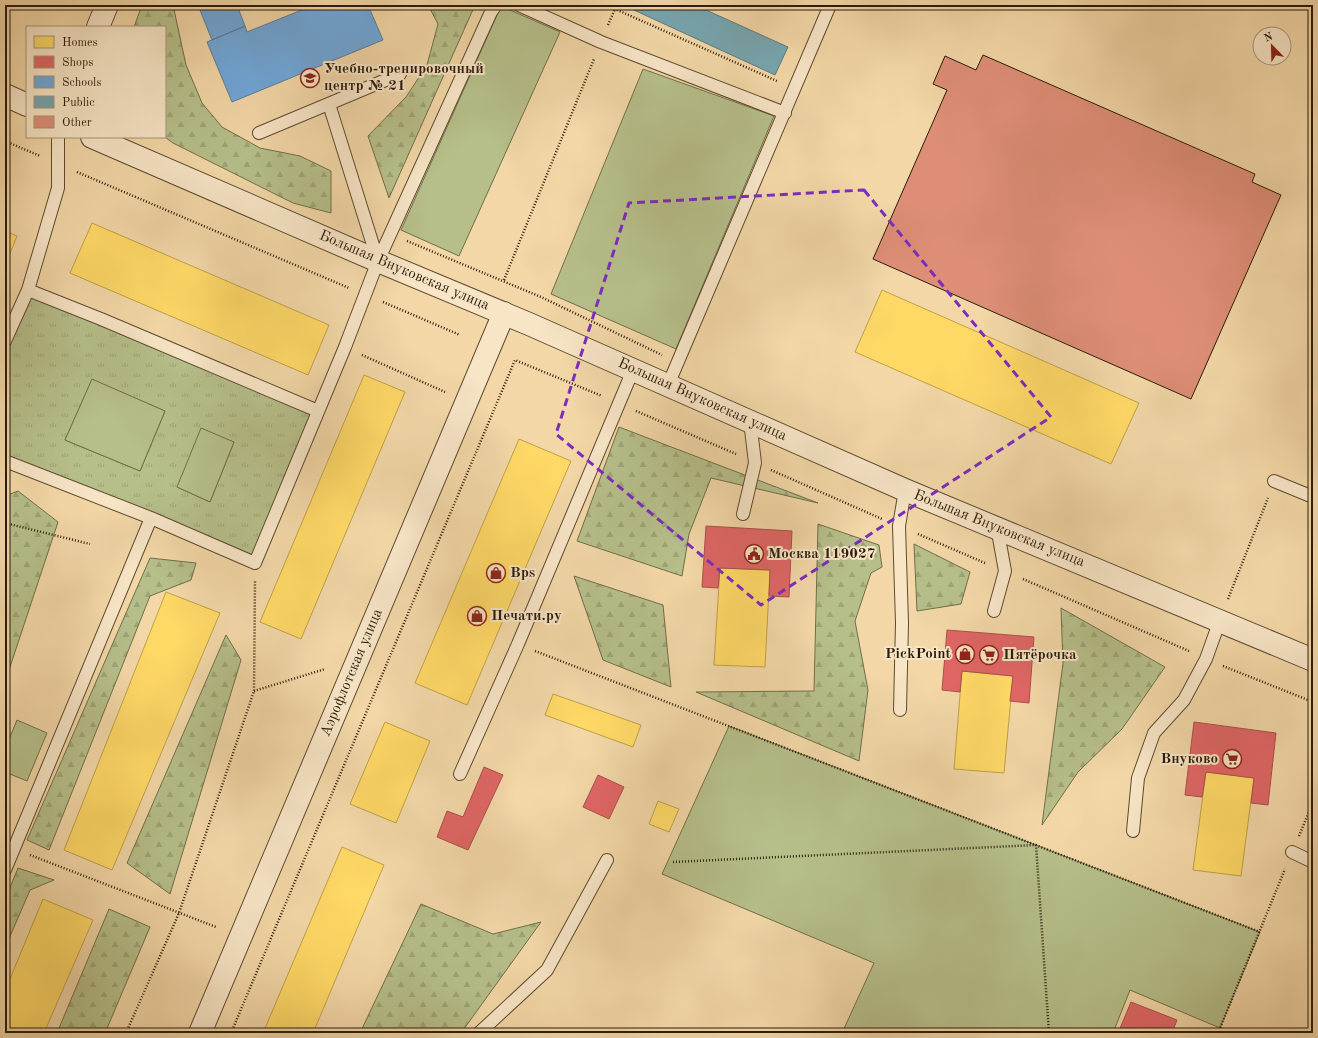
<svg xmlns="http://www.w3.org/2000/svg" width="1318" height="1038" font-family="'Old Standard TT',serif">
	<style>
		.grass { fill: url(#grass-tufts); stroke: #706e4a; fill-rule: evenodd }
		.forest { fill: url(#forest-firs); stroke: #706e4a }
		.park { fill: #b6bf8a; stroke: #706e4a }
		.homes { fill: #ffd966; stroke: #bfa04a }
		.shops { fill: #e06666; stroke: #aa504a }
		.schools { fill: #6fa8dc; stroke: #5b7e9d }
		.public { fill: #76a5af; stroke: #607c7e }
		.building { fill: #de8e77; stroke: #2b1c0a }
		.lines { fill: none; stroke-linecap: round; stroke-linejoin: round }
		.lane-casing { stroke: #5d4b31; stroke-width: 14 }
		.street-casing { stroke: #5d4b31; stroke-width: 24 }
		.path { stroke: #2b1c0a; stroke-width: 2.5; stroke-dasharray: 1 2; stroke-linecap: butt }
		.lane { stroke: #f7e5c6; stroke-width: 12 }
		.street { stroke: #f7e5c6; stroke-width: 22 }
		.marked { fill: none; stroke: #7b2cbf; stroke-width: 3; stroke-dasharray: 8 5; stroke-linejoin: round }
		.labels { text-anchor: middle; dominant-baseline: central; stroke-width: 4; stroke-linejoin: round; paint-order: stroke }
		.poi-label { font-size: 15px; font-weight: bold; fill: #2b1c0a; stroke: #f7e5c6; text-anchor: start }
		.street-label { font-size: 15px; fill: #2b1c0a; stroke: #f7e5c6 }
	</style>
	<defs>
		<pattern id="grass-tufts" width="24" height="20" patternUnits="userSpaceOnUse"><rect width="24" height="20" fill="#b6bf8a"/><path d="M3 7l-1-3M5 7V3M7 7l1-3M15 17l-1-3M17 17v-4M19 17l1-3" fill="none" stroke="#9da476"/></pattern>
		<pattern id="forest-firs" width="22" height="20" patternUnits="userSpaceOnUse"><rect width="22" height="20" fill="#b6bf8a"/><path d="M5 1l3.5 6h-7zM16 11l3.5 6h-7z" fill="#9da476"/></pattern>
	</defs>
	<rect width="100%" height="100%" fill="#f3d7a7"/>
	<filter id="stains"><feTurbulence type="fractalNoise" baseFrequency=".005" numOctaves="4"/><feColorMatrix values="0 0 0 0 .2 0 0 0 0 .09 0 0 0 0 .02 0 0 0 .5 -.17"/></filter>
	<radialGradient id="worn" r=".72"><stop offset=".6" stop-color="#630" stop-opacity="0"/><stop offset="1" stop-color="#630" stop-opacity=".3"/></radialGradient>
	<path class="grass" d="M28,290L318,411L255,563L5,461V341ZM92,380L165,411L140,471L65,440ZM234,442L210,502L177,487Z"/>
	<path class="forest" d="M142,5H173L186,65L202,103L222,127L260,148L300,156L331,171V213L293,203L173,143L165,137V27H134Z
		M428,5H475L389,198L368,136L406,97L427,65L438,24Z
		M619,427L818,503L711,478L689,534L682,576L577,541Z
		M18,491L58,522L5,682V496Z
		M818,524L879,545L882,567L871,573L855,621L868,690L859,761L696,692L814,691Z
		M914,544L970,572L961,604L917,611Z
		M150,558L196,563L191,580L150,596L49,850L27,840Z
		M574,576L663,605L671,687L603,660Z
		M1061,608L1165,667L1122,729L1078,772L1042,825L1063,663Z
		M226,635L241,660L170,894L127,863Z
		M18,868L54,880L30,890L5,948V900Z
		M421,904L493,934L541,922L461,1033H360Z
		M109,909L150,927L105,1033H57Z"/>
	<path class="park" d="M501,6L560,32L459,256L401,230Z
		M643,69L774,116L676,349L551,294Z
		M92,379L165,411L140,471L65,440Z
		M201,428L234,442L210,502L177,487Z
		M17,720L47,733L27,781L5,772V749Z
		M729,726L1260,932L1220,1028L1130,990L1113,1033H842L874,963L662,874Z"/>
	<path class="homes" d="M92,223L329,325L308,375L70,273Z
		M5,231L17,236L5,266Z
		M882,290L1139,403L1111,464L855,352Z
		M364,375L405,392L301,639L260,622Z
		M519,439L571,461L467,705L415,683Z
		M720,568L770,570L765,667L714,665Z
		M166,592L220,613L112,870L64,850Z
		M962,671L1013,676L1004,773L954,769Z
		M553,694L641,725L633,747L545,715Z
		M385,722L430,741L396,823L350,804Z
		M1206,772L1254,778L1241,876L1193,870Z
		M658,801L679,809L669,832L649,824Z
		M342,847L384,865L313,1033H263Z
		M43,899L93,920L44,1033H5V991Z"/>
	<path class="shops" d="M706,526L792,531L789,597L769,596L770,570L720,568L718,588L702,587Z
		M947,630L1034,637L1029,703L1010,701L1013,676L962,671L960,692L942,690Z
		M1194,722L1276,733L1268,805L1251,803L1254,778L1206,772L1202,797L1185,795Z
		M484,767L503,775L468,850L437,837L447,811L463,817Z
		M598,775L624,787L609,819L583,807Z
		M1131,1002L1177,1020L1172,1033H1118Z"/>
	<path class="schools" d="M198,5H237L245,26L212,40Z
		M314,5H368L383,40L232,102L207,42L245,26L247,32Z"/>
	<path class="public" d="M623,5H695L788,47L775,75Z"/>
	<path class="building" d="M983,55L1255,174L1252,182L1281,195L1191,399L873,259L947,90L933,84L945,56L976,70Z"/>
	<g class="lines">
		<g class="lane-casing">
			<path id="lane" d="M519,5L601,42L785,113
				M329,104L378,261
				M259,133L400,74
				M28,290L101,319L318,411
				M5,341L28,290L58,188V137
				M668,385L830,5
				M5,461L151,518
				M1274,481L1313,497
				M743,514L755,463L750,421
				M994,611L1005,571L997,527
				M900,710L902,623L899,526L905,490
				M460,774L518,644L633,370
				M1133,831L1138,778L1154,733L1184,700L1206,659L1220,620
				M1292,852L1313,862
				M5,870L151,518L255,563L345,347L378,261L491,12L496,5
				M479,1033L547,970L607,860"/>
		</g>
		<g class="street-casing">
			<path id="street" d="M98,27L107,5
				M5,95L27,105
				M92,137L378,261L529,324L905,490L1313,660
				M200,1033L504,313"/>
		</g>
		<path class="path" d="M606,5L777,81
			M608,25L615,9
			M5,141L40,156
			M77,172L349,288
			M407,241L541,297L662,355
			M504,280L594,59
			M383,302L460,335
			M362,355L445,392
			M636,411L736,454
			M771,470L882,519
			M5,523L90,544
			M918,534L985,563
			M1023,579L1189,651
			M1228,599L1268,498
			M535,651L1260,932
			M1223,666L1313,702
			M254,691L325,669
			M1299,836L1313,802
			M30,855L216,927
			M673,862L1036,845L1049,1033
			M126,1033L179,913L254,691L255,581
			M231,1033L515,360L602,396
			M1218,1033L1285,869"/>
		<use href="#lane" class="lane"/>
		<use href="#street" class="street"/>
	</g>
	<path class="marked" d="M864,190L1051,417L761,605L556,434L629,203Z"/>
	<defs>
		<g id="university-ring" transform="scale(1)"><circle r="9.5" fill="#f7e5c6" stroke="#8f2418" stroke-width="1.5"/><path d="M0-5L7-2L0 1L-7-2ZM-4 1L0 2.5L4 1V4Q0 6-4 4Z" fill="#8f2418"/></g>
		<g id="civic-ring" transform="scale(1)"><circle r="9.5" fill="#f7e5c6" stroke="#8f2418" stroke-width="1.5"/><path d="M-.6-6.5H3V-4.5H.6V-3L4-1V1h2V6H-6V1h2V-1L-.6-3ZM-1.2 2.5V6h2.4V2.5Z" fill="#8f2418"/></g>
		<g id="shop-ring" transform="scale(1)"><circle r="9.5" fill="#f7e5c6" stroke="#8f2418" stroke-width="1.5"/><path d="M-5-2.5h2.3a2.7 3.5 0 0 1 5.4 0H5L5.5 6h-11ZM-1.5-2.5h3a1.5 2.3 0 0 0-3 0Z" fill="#8f2418"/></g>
		<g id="supermarket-ring" transform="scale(1)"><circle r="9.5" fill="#f7e5c6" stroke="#8f2418" stroke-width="1.5"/><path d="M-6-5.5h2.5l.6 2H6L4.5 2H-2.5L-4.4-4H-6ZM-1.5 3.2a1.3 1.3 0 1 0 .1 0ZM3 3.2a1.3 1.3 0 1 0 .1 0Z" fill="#8f2418"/></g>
	</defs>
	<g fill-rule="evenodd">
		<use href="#university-ring" x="310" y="78"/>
		<use href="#civic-ring" x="754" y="554"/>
		<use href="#shop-ring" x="496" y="573"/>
		<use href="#shop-ring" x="477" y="616"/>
		<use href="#shop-ring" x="965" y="654"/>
		<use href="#supermarket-ring" x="989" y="655"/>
		<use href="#supermarket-ring" x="1232" y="759"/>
	</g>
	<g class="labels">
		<g class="poi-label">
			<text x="324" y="69">Учебно-тренировочный<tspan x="324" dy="17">центр № 21</tspan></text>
			<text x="768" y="554">Москва 119027</text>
			<text x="510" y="573">Bps</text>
			<text x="491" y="616">Печати.ру</text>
			<text x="951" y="654" text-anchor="end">PickPoint</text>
			<text x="1003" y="655">Пятёрочка</text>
			<text x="1218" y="759" text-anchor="end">Внуково</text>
		</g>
		<g class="street-label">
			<text transform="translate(404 271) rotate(23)">Большая Внуковская улица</text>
			<text transform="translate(702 400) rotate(24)">Большая Внуковская улица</text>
			<text transform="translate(999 529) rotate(22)">Большая Внуковская улица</text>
			<text transform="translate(352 673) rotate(-67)">Аэрофлотская улица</text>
		</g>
	</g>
	<rect width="1318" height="1038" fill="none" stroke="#f3d7a7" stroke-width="20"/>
	<rect x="6" y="6" width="1306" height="1026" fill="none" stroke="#2b1c0a" stroke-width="2"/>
	<rect x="10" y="10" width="1298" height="1018" fill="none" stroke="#2b1c0a"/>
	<rect x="26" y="26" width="140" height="112" fill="#f7e5c6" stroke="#a5957b"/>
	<rect x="34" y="36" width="20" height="12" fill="#ffd966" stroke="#a5957b"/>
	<text x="62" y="46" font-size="12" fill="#2b1c0a">Homes</text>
	<rect x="34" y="56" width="20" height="12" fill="#e06666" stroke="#a5957b"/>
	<text x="62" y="66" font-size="12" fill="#2b1c0a">Shops</text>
	<rect x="34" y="76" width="20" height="12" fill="#6fa8dc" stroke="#a5957b"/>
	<text x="62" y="86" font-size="12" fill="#2b1c0a">Schools</text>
	<rect x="34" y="96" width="20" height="12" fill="#76a5af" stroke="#a5957b"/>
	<text x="62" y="106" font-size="12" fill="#2b1c0a">Public</text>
	<rect x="34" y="116" width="20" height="12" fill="#de8e77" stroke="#a5957b"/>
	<text x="62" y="126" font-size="12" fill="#2b1c0a">Other</text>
	<g transform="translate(1272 46) rotate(337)"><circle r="19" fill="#f7e5c6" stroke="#a5957b"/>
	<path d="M0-3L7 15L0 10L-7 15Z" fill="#8f2418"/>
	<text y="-6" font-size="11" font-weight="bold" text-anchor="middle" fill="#2b1c0a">N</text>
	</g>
	<rect width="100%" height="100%" filter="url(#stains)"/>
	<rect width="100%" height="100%" fill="url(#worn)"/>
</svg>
